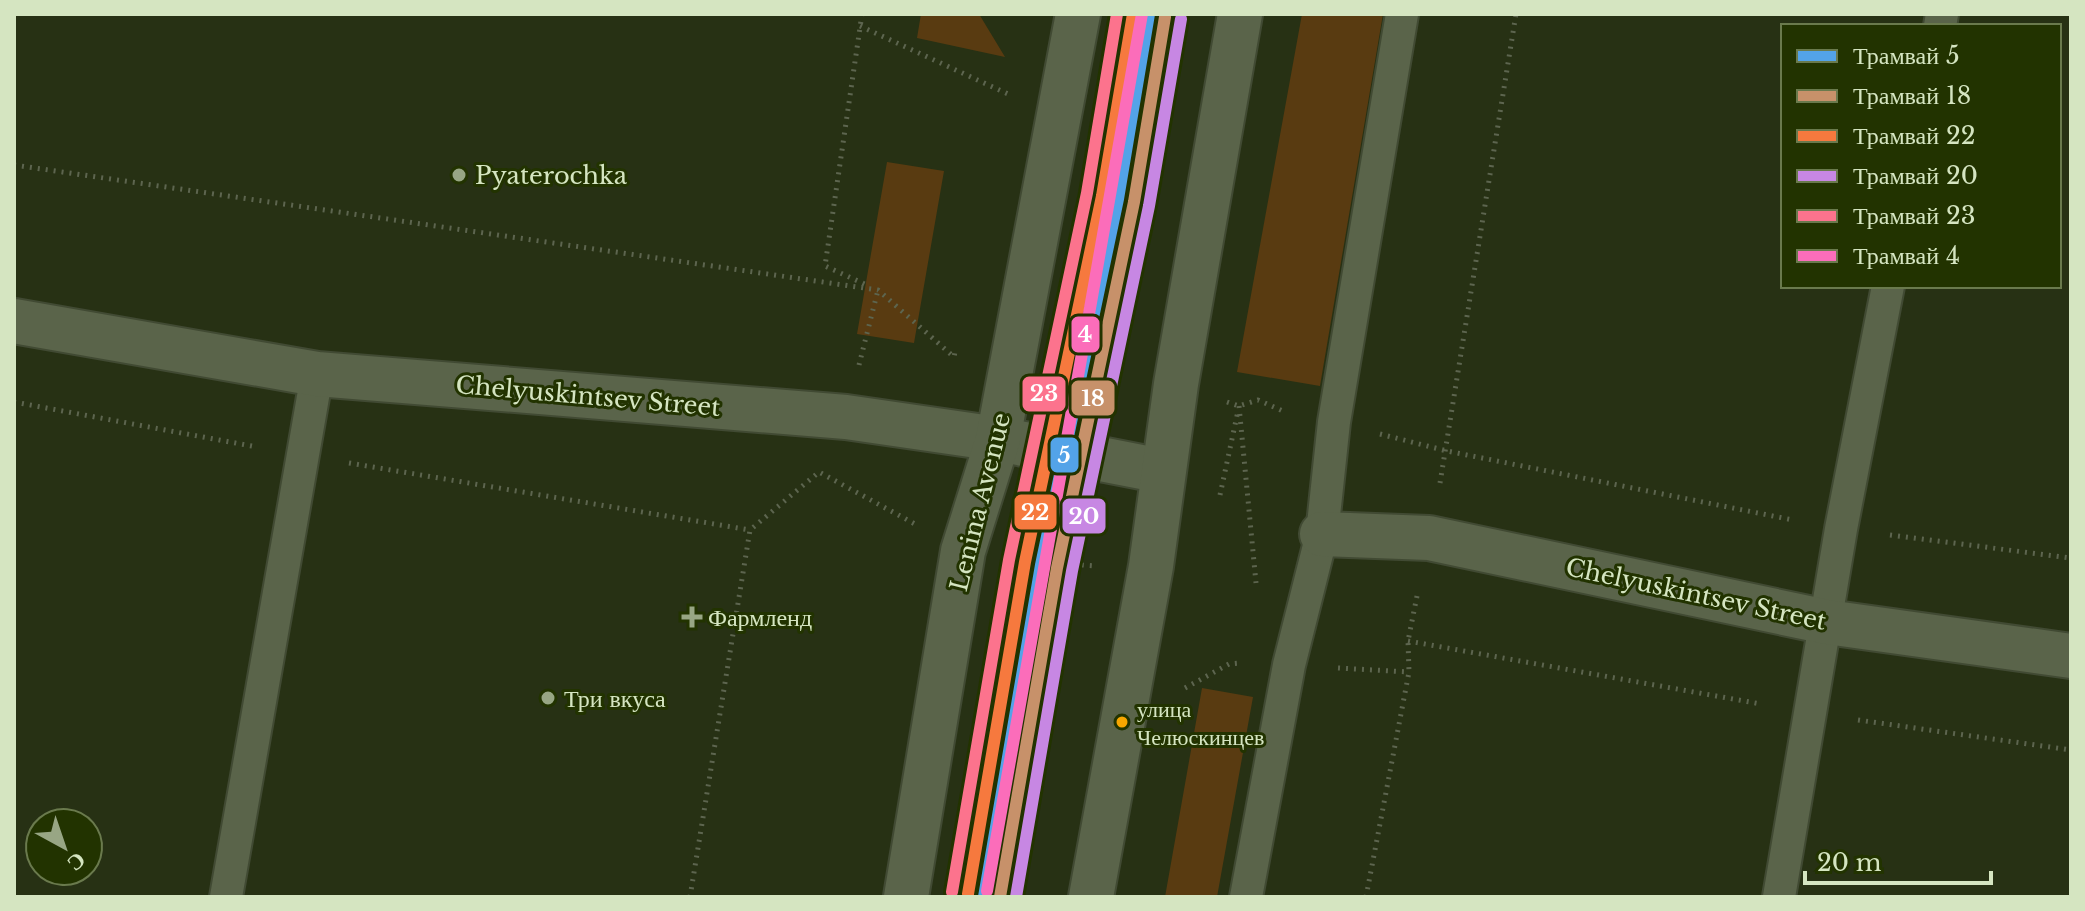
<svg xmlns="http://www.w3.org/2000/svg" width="2085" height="911" font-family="'Libre Baskerville',serif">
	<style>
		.green { fill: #593b11 }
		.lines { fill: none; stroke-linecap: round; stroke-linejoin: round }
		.lane-casing { stroke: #414a33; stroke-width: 36 }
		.street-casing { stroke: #414a33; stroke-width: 48 }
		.secondary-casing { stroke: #414a33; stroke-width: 48 }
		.path { stroke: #5d654f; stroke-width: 5; stroke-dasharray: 2 6; stroke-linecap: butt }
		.lane { stroke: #5a644a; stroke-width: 32 }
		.street { stroke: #5a644a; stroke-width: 44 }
		.secondary { stroke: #5a644a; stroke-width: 44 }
		.tram-1-casing { stroke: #230; stroke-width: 18 }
		.tram-2-casing { stroke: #230; stroke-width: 18 }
		.tram-3-casing { stroke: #230; stroke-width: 18 }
		.tram-4-casing { stroke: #230; stroke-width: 18 }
		.tram-5-casing { stroke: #230; stroke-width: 18 }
		.tram-6-casing { stroke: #230; stroke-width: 18 }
		.tram-1 { stroke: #53a3e8; stroke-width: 12 }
		.tram-2 { stroke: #c7916a; stroke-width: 12 }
		.tram-3 { stroke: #f6793e; stroke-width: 12 }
		.tram-4 { stroke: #c787e3; stroke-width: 12 }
		.tram-5 { stroke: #fc738d; stroke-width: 12 }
		.tram-6 { stroke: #fb6dba; stroke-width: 12 }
		.poi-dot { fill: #98a684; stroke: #230; stroke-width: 3 }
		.bus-dot { fill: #f7a600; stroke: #230; stroke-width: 3 }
		.labels { text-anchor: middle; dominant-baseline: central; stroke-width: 6; stroke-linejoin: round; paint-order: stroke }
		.bus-label { font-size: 22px; fill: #d5e5c1; stroke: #230; text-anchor: start }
		.poi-label { font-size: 24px; fill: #d5e5c1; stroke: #230; text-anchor: start }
		.street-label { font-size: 24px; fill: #d5e5c1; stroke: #230 }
		.line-badge { stroke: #230; stroke-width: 3 }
		.badge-label { font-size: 22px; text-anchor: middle; font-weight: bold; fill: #fff }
	</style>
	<rect width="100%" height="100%" fill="#273114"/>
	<path class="green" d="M921,14H979L1005,57L917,38Z
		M1302,14H1383L1320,386L1237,372Z
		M887,162L944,171L914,343L857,334Z
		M1202,688L1253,697L1217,897H1165Z"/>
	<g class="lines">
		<g class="lane-casing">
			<path id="lane" d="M1940,26L1942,14
				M226,897L317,374
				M1246,897L1289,665L1322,534L1334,422L1402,14
				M1779,897L1841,529L1888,286"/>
		</g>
		<g class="street-casing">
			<path id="street" d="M14,321L317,374L846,417L998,439L1162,471
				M1322,534L1429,538L1827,622L2071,656"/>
		</g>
		<g class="secondary-casing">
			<path id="secondary" d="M906,897L963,551L998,439L1078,14
				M1091,897L1151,566L1176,384L1240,14"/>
		</g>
		<path class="path" d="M862,14L825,266L869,286
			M860,26L1008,94
			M14,165L878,290L954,357L955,352
			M1071,354L1122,369
			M859,365L878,290
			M14,402L257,447
			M1227,402L1239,406L1258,400L1285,412
			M1239,406L1256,583
			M1380,434L1447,451L1793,520
			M349,463L750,530
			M1440,483L1516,14
			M1220,495L1238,411
			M1890,535L2071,558
			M1018,560L1095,566
			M1408,641L1761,704
			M1338,668L1409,672
			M1185,688L1229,664L1241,663
			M1858,720L2071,750
			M690,897L750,530L819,472L915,524
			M1366,897L1409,672L1408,641L1418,591"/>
		<use href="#lane" class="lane"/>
		<use href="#street" class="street"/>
		<use href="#secondary" class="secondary"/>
		<g class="tram-1-casing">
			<path id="tram-1" d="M984,897L1041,565L1118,199L1149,14"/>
		</g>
		<g class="tram-2-casing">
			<path id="tram-2" d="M1000,897L1057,568L1134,202L1165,17"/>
		</g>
		<g class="tram-3-casing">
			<path id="tram-3" d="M968,894L1025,562L1102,196L1133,14"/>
		</g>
		<g class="tram-4-casing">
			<path id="tram-4" d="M1016,897L1072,571L1149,206L1181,19"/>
		</g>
		<g class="tram-5-casing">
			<path id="tram-5" d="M952,892L1009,560L1087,193L1117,14"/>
		</g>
		<g class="tram-6-casing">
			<path id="tram-6" d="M987,891L1142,14"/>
		</g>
		<use href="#tram-1" class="tram-1"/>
		<use href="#tram-2" class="tram-2"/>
		<use href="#tram-3" class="tram-3"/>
		<use href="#tram-4" class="tram-4"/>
		<use href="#tram-5" class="tram-5"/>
		<use href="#tram-6" class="tram-6"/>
	</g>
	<g class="poi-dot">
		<circle cx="459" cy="175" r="8"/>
		<path d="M688 605h8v8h8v8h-8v8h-8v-8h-8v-8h8z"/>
		<circle cx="548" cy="698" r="8"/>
	</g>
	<circle class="bus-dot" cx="1122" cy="722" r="7"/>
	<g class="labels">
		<g class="bus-label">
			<text x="1137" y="709">улица<tspan x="1137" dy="28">Челюскинцев</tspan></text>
		</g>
		<g class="poi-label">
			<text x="475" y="175">Pyaterochka</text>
			<text x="708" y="617">Фармленд</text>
			<text x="564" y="698">Три вкуса</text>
		</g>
		<g class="street-label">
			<text transform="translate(588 396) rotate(5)">Chelyuskintsev Street</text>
			<text transform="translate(980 502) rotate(-76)">Lenina Avenue</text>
			<text transform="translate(1696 594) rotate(12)">Chelyuskintsev Street</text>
		</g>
	</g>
	<g class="line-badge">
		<rect x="1070" y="315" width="31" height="39" rx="8" fill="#fb6dba"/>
		<rect x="1021" y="375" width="46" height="38" rx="8" fill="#fc738d"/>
		<rect x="1070" y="379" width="46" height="38" rx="8" fill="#c7916a"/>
		<rect x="1049" y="436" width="31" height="38" rx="8" fill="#53a3e8"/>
		<rect x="1013" y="493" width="45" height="38" rx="8" fill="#f6793e"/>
		<rect x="1061" y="497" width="46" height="38" rx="8" fill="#c787e3"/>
	</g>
	<g class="badge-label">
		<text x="1085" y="342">4</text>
		<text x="1044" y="401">23</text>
		<text x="1093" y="406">18</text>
		<text x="1064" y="463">5</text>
		<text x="1035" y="520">22</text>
		<text x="1084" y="524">20</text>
	</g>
	<rect width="2085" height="911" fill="none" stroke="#d5e5c1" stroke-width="32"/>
	<rect x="1781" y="24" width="280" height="264" fill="#223300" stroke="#6a7a4d" stroke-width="2"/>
	<rect x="1797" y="50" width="40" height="12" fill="#53a3e8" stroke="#6a7a4d" stroke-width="2"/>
	<text x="1853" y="64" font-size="24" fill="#d5e5c1">Трамвай 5</text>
	<rect x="1797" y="90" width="40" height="12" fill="#c7916a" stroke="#6a7a4d" stroke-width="2"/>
	<text x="1853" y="104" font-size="24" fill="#d5e5c1">Трамвай 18</text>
	<rect x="1797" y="130" width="40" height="12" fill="#f6793e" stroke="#6a7a4d" stroke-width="2"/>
	<text x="1853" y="144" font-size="24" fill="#d5e5c1">Трамвай 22</text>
	<rect x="1797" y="170" width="40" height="12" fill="#c787e3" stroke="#6a7a4d" stroke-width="2"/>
	<text x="1853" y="184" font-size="24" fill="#d5e5c1">Трамвай 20</text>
	<rect x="1797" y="210" width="40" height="12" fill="#fc738d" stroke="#6a7a4d" stroke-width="2"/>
	<text x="1853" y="224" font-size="24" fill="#d5e5c1">Трамвай 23</text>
	<rect x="1797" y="250" width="40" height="12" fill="#fb6dba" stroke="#6a7a4d" stroke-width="2"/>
	<text x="1853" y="264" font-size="24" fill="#d5e5c1">Трамвай 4</text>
	<g transform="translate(64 847) rotate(140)"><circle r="38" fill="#223300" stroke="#6a7a4d" stroke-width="2"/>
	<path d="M0-6L14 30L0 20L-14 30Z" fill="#98a684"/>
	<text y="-12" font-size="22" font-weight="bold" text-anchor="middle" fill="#d5e5c1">С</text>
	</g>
	<path d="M1805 871v12h186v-12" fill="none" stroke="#d5e5c1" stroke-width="4"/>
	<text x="1817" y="871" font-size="24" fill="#d5e5c1" stroke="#223300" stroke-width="6" paint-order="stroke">20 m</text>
</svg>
